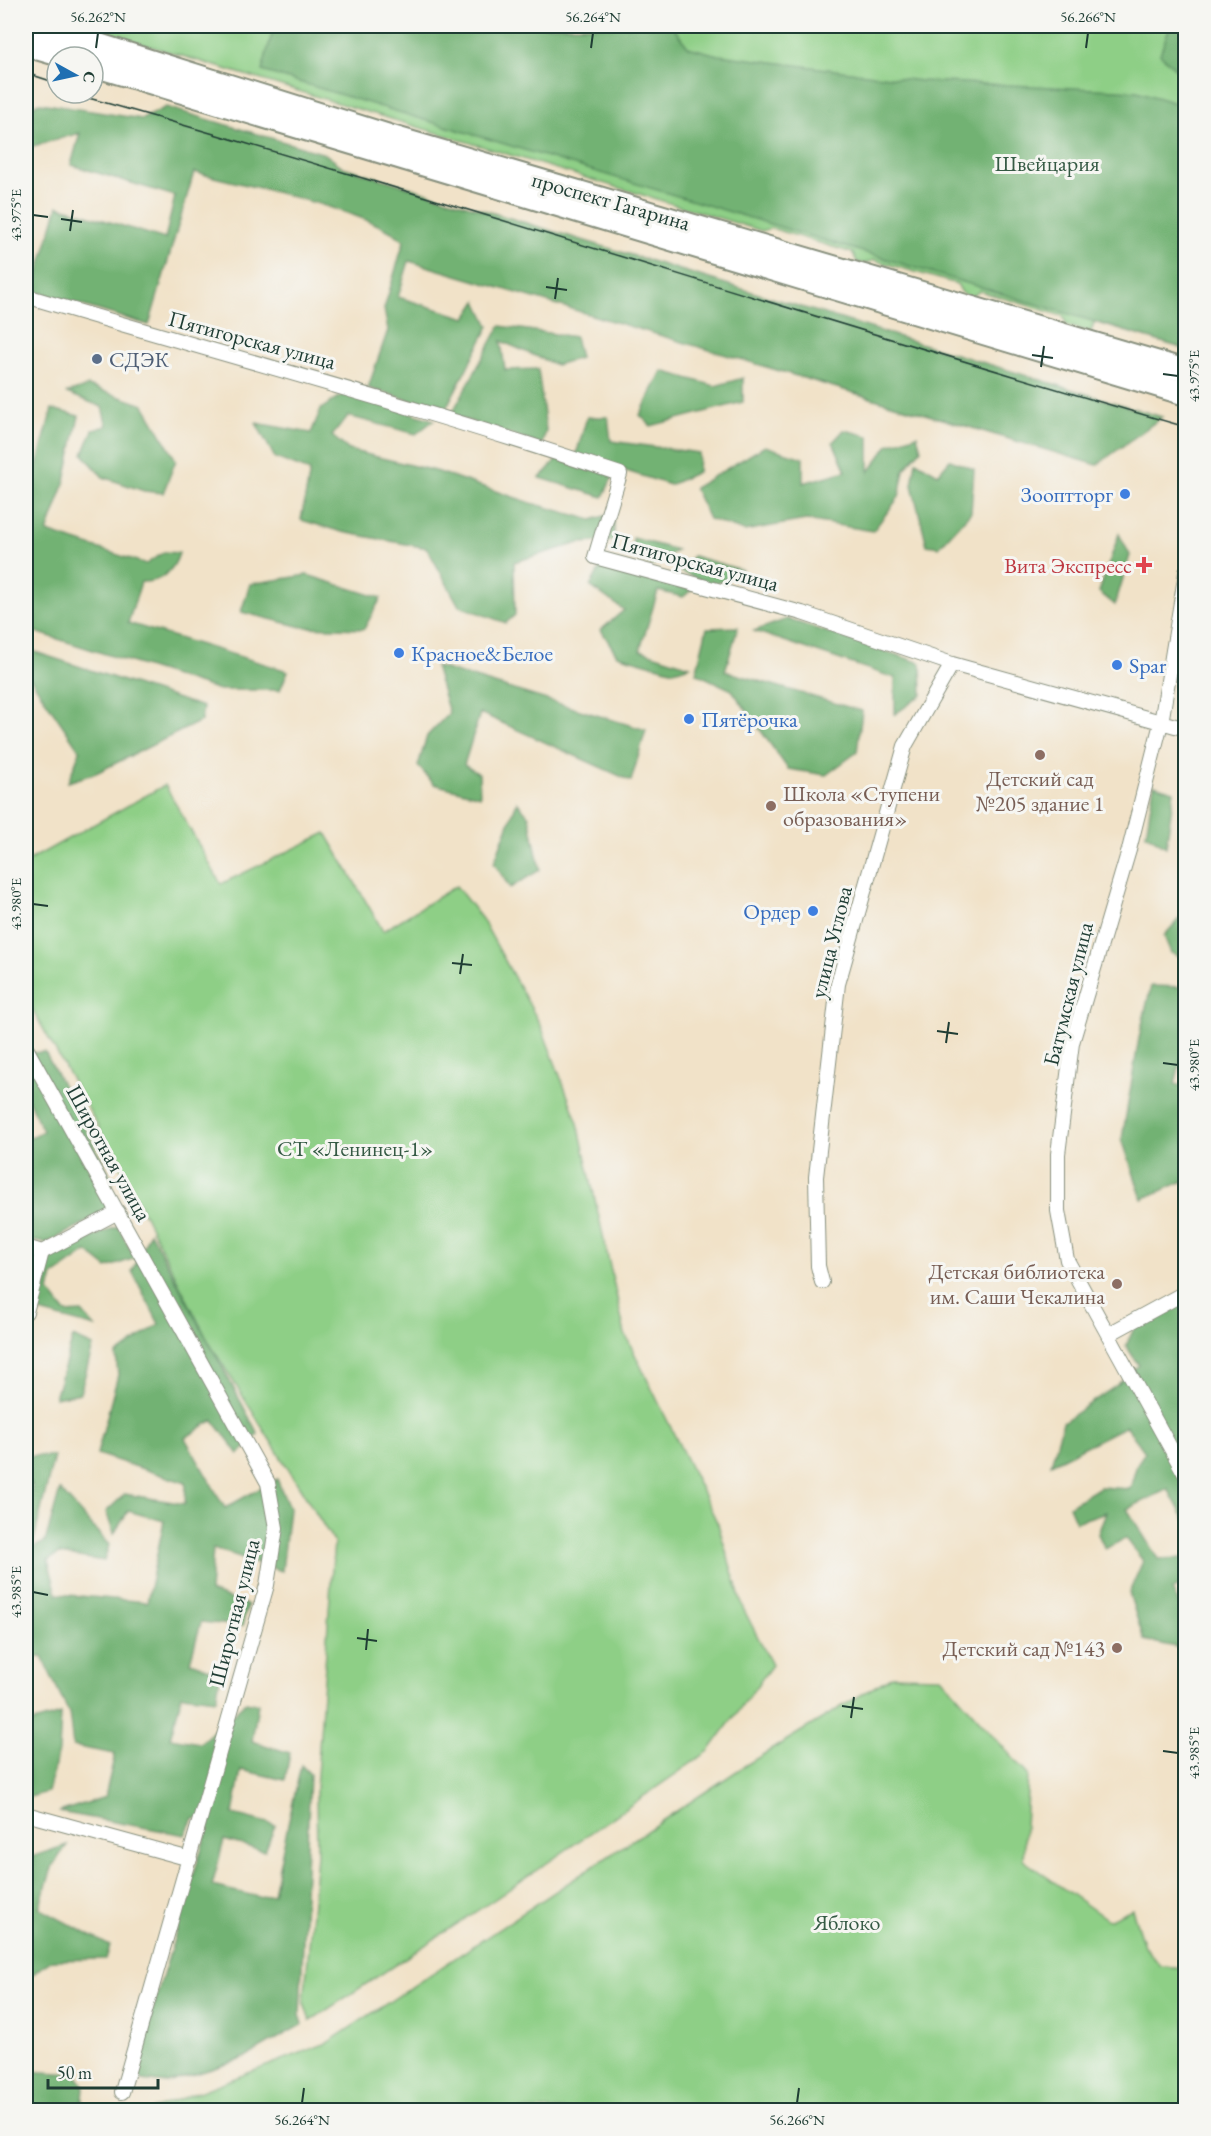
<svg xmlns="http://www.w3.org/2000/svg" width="1211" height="2136" font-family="'EB Garamond',serif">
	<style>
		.green { fill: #8ecf86; stroke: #56865d; stroke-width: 1.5 }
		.forest { fill: #72b273; stroke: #487854; stroke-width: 1.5 }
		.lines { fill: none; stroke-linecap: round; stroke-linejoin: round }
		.minor-casing { stroke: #88907e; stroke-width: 16 }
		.primary-casing { stroke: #88907e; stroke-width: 26 }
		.minor { stroke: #fff; stroke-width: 14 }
		.primary { stroke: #fff; stroke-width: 22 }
		.tram { stroke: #1f3d34; stroke-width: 1.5 }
		.ticks { fill: none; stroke: #1f3d34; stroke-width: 2 }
		.service-dot { fill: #5c6f8a; stroke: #f6f6f2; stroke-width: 2 }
		.shop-dot { fill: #3f7fe0; stroke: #f6f6f2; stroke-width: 2 }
		.health-dot { fill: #e0444e; stroke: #f6f6f2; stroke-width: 2 }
		.education-dot { fill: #8d6e63; stroke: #f6f6f2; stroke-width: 2 }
		.labels { text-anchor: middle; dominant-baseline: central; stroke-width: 6; stroke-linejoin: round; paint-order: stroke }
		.park-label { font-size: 22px; fill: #355a44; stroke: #f6f6f2 }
		.street-label { font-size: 22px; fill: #1f3d34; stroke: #f6f6f2 }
		.service-label { font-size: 22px; fill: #4e5e75; stroke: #f6f6f2; text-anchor: start }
		.shop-label { font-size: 22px; fill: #366cbe; stroke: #f6f6f2; text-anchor: start }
		.health-label { font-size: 22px; fill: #be3a42; stroke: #f6f6f2; text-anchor: end }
		.education-label { font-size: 22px; fill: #785e54; stroke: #f6f6f2; text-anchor: end }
		.neatline { fill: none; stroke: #1f3d34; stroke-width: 2 }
		.ticks-label { font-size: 15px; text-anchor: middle; fill: #1f3d34 }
	</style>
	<rect width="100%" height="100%" fill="#f6f6f2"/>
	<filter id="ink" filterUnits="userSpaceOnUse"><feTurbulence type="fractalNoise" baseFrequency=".0167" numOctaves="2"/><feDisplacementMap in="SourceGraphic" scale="12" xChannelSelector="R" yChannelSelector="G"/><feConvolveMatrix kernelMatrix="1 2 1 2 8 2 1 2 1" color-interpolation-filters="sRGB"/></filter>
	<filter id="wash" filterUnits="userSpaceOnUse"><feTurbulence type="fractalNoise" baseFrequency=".008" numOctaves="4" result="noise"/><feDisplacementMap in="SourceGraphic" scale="24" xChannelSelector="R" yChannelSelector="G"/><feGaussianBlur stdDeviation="1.35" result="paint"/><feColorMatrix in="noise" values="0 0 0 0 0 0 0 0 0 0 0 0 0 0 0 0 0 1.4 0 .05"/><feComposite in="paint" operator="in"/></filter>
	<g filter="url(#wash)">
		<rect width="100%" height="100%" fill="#f1e2c8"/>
		<path class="green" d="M83,26H1185V349L1094,322L1091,332L1067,326L1063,316L980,291L971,297L962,293L957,284L874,260L865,264L857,262L853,253L771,228L762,231Z
			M165,785L221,884L326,833L383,931L456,886L482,919L541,1026L578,1123L625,1334L718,1524L743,1608L772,1665L709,1751L495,1899L310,2021L304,2003L317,1855L316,1789L334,1542L208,1341L118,1162L26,998V862Z
			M892,1676L941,1677L1028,1775L1023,1860L1108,1920L1132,1909L1144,1946L1161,1966L1185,1968V2110H151L327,2043L746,1765Z"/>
		<path class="forest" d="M274,26H672L688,47L718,55L921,81L1137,91L1185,106V349L262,71Z
			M1170,26H1185V71L1181,74L1160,54Z
			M40,103L142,119L166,107L325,154L343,167L1162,417L1097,465L409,261L398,297L466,318L477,301L489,326L445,410L368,388L388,330L384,309L404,241C375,212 240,184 194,172L149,325L33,291L58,206L165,239L175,196L71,165L80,133L26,148V107Z
			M500,326L575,337L580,358L556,365L501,341L505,370L538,369L546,430L542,445L451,415Z
			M662,371L715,386L743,378V402L651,426L640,415Z
			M88,386L144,405L176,460L163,493L144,491L103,477L83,454L93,430L107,426L102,407L67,393Z
			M345,393L434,420L416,434L348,416L332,436L349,450L439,472L531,503L592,520L614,513V541L579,543L514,562L515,615L506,623L459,606L427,548L342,532L301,520L310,471L275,458L256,423L311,433L321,409Z
			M52,409L79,416L64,485L47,532L146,564L164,552L179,553C174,571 160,583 141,582L128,623L288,671L280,690H219L26,629V506Z
			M587,417H608L611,441L699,453L698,472L670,485L576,455Z
			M844,430L869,436V472L888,445L917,435L921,449L904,470L899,497L873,531L806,520L744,531L709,519L694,488L765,446L803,458V483L846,471L833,442Z
			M560,456L613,476L603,497L540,478Z
			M950,460L974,469L971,512L939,547L927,545L912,485L916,461L938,474Z
			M1119,534L1130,555L1115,605L1099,592Z
			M633,538L677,550L653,566L632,558Z
			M693,556L742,570L714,585L678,571Z
			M602,565L692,590L683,597L658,591L640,650L690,666L674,671L617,655L601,630L624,610L590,586Z
			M307,575L381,598L364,629L302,627L241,612L250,584Z
			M787,619L921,663L922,695L895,714V678L754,631Z
			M738,627L725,671L862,711L857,752L826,775L788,769L732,690L696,673L707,628Z
			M26,649L203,707L201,721L96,773L68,782L80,751L31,679L26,677Z
			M435,666L646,730L631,781L480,713L464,765L479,774L480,796L434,784L418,766L427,736L449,713Z
			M1154,785L1174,791L1166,847L1146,834Z
			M517,802L529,816L540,870L510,888L494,863Z
			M1185,912V959L1171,953L1164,936Z
			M1151,986L1185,987V1042L1175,1084L1185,1087L1186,1180L1142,1199L1122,1139L1139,1038Z
			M45,1052L112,1179L107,1211L47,1243L26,1240V1140L43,1131L26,1096V1053Z
			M118,1226L135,1258L107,1268L87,1252L53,1276L49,1291L66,1313L82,1312L95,1327L32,1310L47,1257Z
			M150,1232L258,1434L239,1454L213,1420L185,1438L225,1508L277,1479L289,1508L282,1571L213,1548L210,1592L248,1605L242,1626L201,1622L190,1662L221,1673L216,1699L182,1695L170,1738L200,1743L246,1702L258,1704L252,1741L290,1753L285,1780L241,1770L233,1814L275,1825L265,1851L224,1840L212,1886L259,1897L273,1894L301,1765L310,1774L300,2015L303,2024L240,2060L167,2083L141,2080L135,2067L211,1818H193L185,1835L59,1812L105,1797L115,1754L73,1746L69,1713L42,1657L26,1658V1524L32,1485L26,1482V1456H54L32,1548L45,1542L60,1490L109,1545L104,1561L59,1554L48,1560L57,1594L147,1602L164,1521L128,1511L114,1534L106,1512L125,1494L185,1504L186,1483L97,1454L118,1375L116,1355L159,1324L132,1271Z
			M1185,1299V1520L1168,1489L1127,1509L1158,1559L1185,1558V1582L1172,1590L1185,1616V1649L1144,1640L1129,1593L1143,1561L1126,1538L1105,1549L1098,1534L1106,1512L1076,1522L1069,1506L1100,1487L1130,1489L1137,1464L1145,1452L1126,1426L1051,1464L1063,1422L1117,1385L1139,1365L1126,1346L1135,1326Z
			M73,1337L93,1346L80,1393L55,1398Z
			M26,1712L30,1723L61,1714L59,1751L48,1792L26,1798Z
			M67,1845L53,1865L39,1908L110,1946L106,1959L52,1960L26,1979V1875L31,1857Z
			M26,2071L76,2074L84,2087L82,2110H26Z"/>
	</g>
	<g filter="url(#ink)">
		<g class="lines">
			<g class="minor-casing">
				<path id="minor" d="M26,296C224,355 424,408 620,474L595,557L802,613L952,664L1186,729
					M1186,572L1161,723L1129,850L1072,1043L1058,1154V1211L1067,1260L1186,1476
					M26,1048L268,1483L276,1528L267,1585L122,2092
					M26,1247L42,1252
					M42,1252L118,1212
					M822,1282L818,1266L816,1177L838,984L905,746L952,664
					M26,1312L42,1252
					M1109,1334L1186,1292
					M26,1814L190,1859"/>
			</g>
			<g class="primary-casing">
				<path id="primary" d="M38,26L392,137L1186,371
					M26,45L67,57
					M93,65L1186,394"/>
			</g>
			<use href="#minor" class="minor"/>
			<use href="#primary" class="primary"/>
			<path class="tram" d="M26,73L57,83
				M71,93C444,198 813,319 1186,427"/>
		</g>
	</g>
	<path class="ticks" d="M96,48L98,33M591,48L593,33M1086,48L1088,33M33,215L48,217M61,219L82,222M70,231L73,210M546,287L567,290M555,299L558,278M1032,355L1053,358M1041,367L1044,346M1163,374L1178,376M33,904L48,906M452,963L472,965M460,974L463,954M937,1031L958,1034M946,1043L949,1022M1163,1063L1178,1065M33,1592L48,1595M357,1638L377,1641M366,1650L368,1629M842,1706L863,1709M851,1718L854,1697M1163,1751L1178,1753M302,2103L304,2088M797,2103L799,2088"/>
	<circle class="service-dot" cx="97" cy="359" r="6"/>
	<g class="shop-dot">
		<circle cx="1125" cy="494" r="6"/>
		<circle cx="399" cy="653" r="6"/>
		<circle cx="1117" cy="665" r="6"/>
		<circle cx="689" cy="719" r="6"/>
		<circle cx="813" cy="911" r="6"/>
	</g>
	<path class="health-dot" d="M1141 556h6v6h6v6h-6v6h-6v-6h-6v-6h6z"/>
	<g class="education-dot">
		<circle cx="1040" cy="755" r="6"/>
		<circle cx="771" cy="806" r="6"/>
		<circle cx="1117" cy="1284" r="6"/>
		<circle cx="1117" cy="1648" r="6"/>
	</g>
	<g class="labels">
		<g class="park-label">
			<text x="1047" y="163">Швейцария</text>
			<text x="355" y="1148">СТ «Ленинец-1»</text>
			<text x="847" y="1922">Яблоко</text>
		</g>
		<g class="street-label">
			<text transform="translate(611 201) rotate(16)">проспект Гагарина</text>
			<text transform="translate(252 340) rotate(15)">Пятигорская улица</text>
			<text transform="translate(695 562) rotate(15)">Пятигорская улица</text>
			<text transform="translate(831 942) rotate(-76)">улица Углова</text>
			<text transform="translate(1068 994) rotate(-76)">Батумская улица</text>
			<text transform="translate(109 1153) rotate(61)">Широтная улица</text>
			<text transform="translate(234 1613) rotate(-76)">Широтная улица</text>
		</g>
		<g class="service-label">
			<text x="109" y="359">СДЭК</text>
		</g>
		<g class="shop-label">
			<text x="1113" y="494" text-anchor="end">Зооптторг</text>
			<text x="411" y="653">Красное&amp;Белое</text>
			<text x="1129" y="665">Spar</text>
			<text x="701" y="719">Пятёрочка</text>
			<text x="801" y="911" text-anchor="end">Ордер</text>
		</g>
		<g class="health-label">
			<text x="1132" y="565">Вита Экспресс</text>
		</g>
		<g class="education-label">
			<text x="1040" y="778" text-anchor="middle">Детский сад<tspan x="1040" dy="25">№205 здание 1</tspan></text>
			<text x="783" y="793" text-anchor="start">Школа «Ступени<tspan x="783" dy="25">образования»</tspan></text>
			<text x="1105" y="1271">Детская библиотека<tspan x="1105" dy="25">им. Саши Чекалина</tspan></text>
			<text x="1105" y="1648">Детский сад №143</text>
		</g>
	</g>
	<rect width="1211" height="2136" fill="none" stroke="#f6f6f2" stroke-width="66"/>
	<g transform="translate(75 75) rotate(98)"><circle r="28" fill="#f6f6f2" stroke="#a0aca6" stroke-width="1.5"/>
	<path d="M0-4.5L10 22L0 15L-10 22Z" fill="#1f6fb2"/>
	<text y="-9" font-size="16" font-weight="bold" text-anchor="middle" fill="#1f3d34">С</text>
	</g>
	<path d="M48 2079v9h110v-9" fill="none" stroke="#1f3d34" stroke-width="3"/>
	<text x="57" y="2079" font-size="18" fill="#1f3d34" stroke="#f6f6f2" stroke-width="4.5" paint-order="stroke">50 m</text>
	<rect x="33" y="33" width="1145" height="2070" class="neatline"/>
	<g class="ticks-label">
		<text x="98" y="22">56.262°N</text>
		<text x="593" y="22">56.264°N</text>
		<text x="1088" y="22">56.266°N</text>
		<text transform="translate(16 215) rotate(-90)" y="5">43.975°E</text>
		<text transform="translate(1194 376) rotate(-90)" y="5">43.975°E</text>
		<text transform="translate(16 904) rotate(-90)" y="5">43.980°E</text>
		<text transform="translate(1194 1065) rotate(-90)" y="5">43.980°E</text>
		<text transform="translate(16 1592) rotate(-90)" y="5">43.985°E</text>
		<text transform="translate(1194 1753) rotate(-90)" y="5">43.985°E</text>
		<text x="302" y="2125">56.264°N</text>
		<text x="797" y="2125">56.266°N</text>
	</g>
</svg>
